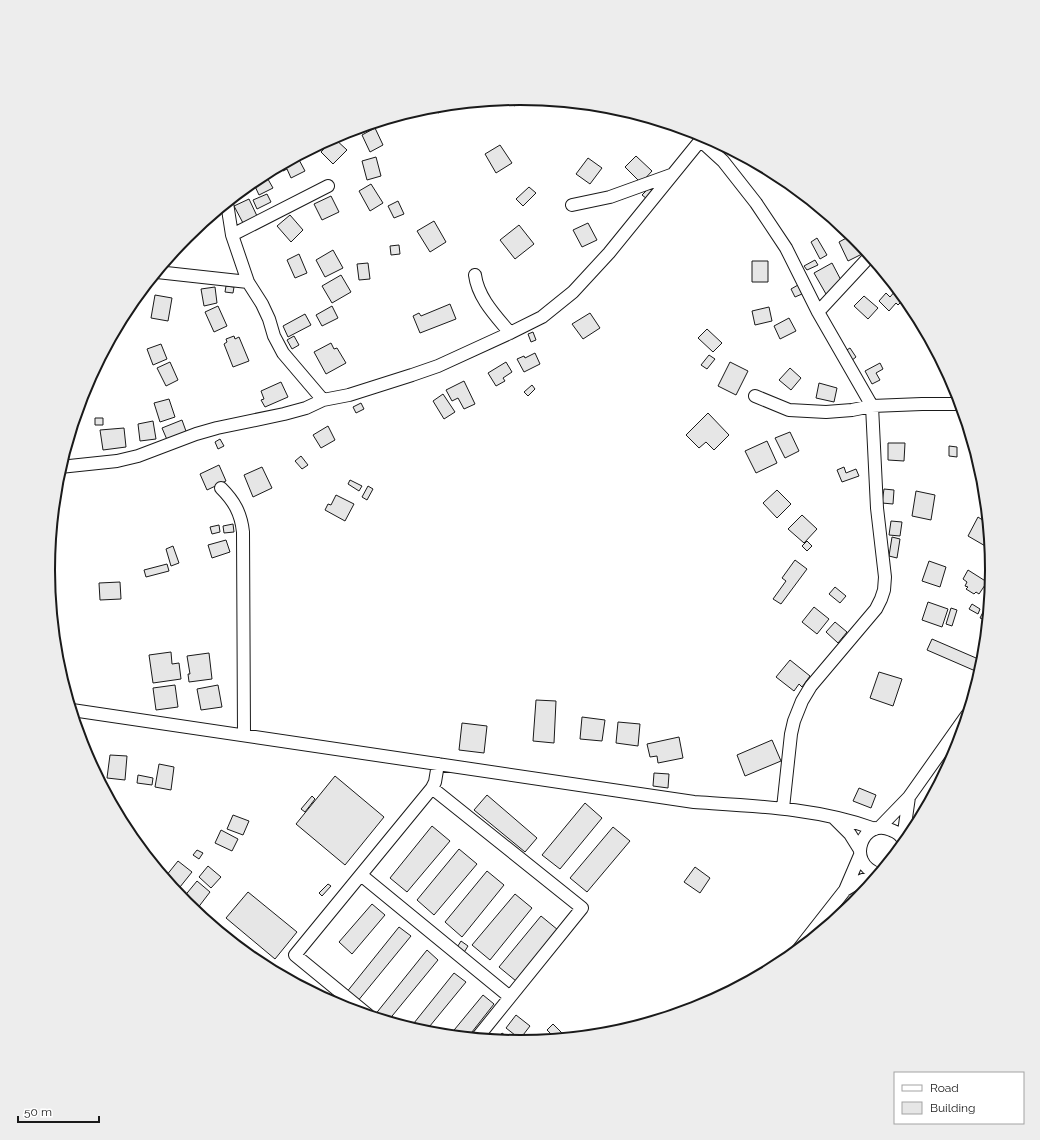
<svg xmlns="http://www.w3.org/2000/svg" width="1040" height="1140" font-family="Raleway,sans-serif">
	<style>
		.building { fill: #e6e6e6; stroke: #1a1a1a }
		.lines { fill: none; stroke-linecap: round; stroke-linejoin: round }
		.minor-casing { stroke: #1a1a1a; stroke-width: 14 }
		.minor { stroke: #fff; stroke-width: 12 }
		.rim { fill: none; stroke: #1a1a1a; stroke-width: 2 }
	</style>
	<rect width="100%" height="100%" fill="#fff"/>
	<path class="building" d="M520,98L526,99L514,106L510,99Z
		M453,105V106L438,113L435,106Z
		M375,128L383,145L370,152L362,135Z
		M334,138L347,150L333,164L321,152Z
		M500,145L512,163L496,173L485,154Z
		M297,156L305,171L291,178L287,169L283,171L280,166Z
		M636,156L652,171L641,183L625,167Z
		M376,157L381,176L367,180L362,161Z
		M588,158L602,168L590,184L576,174Z
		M265,174L273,188L259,195L253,182Z
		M371,184L383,203L370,211L359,191Z
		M529,187L536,193L523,206L516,199Z
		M650,187L654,192L647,199L642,195Z
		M267,194L271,202L257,209L253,200Z
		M331,196L339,212L322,220L314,204Z
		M249,199L257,216L243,223L234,206Z
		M398,201L404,214L394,218L388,206Z
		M290,215L303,230L291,242L277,226Z
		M434,221L446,242L430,252L417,231Z
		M588,223L597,240L582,247L573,230Z
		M519,225L534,244L515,259L500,240Z
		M852,235L857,241L864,253L848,261L839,242Z
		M817,238L827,255L820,259L811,242Z
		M399,245L400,254L391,255L390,246Z
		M333,250L343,268L325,277L316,260Z
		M299,254L307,273L295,278L287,260Z
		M815,260L818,265L807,270L804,266Z
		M752,261H768V282H752Z
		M368,263L370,279L359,280L357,264Z
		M832,263L843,284L826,294L814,273Z
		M341,275L351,292L332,303L322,286Z
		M798,285L802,294L795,297L791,289Z
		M226,286L234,287L233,293L225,292Z
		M215,287L217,303L204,306L201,289Z
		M896,290L905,298L898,305L896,303L889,311L879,301L886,293L890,297Z
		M155,295L172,298L168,321L151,318Z
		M864,296L878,308L868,319L854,306Z
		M450,304L456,319L420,333L413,316L419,313L421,316Z
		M218,306L227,326L214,332L205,312Z
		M332,306L338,318L322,326L316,315Z
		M769,307L772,321L755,325L752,311Z
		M590,313L600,328L583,339L572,324Z
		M305,314L311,325L288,337L283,326Z
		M789,318L796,331L780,339L774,326Z
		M707,329L722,343L713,352L698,338Z
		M533,332L536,340L531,342L528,334Z
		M234,336L235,339L239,337L249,361L233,367L224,344L227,342L226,339Z
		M294,336L299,345L292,349L287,340Z
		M331,343L334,349L337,348L346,363L326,374L314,352Z
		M161,344L167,359L153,365L147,349Z
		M850,348L856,357L851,361L845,351Z
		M535,353L540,364L524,372L517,359L524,356L525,358Z
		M709,355L715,359L707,369L701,365Z
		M170,362L178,380L166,386L157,368Z
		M506,362L512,372L503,378L505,381L496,386L488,373Z
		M730,362L748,371L736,395L718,386Z
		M880,363L883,369L876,373L880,380L872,384L865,371Z
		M790,368L801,378L791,390L779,380Z
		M464,381L475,404L464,409L458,398L452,401L446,390Z
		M281,382L288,397L265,407L261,400L264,399L261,391Z
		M819,383L837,388L834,402L816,398Z
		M532,385L535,389L528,396L524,392Z
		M443,394L455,412L444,419L433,401Z
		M169,399L175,417L160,422L154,403Z
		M361,403L364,409L356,413L353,407Z
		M708,413L729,435L714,450L706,442L699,448L686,435Z
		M95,418H103V425H95Z
		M182,420L187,434L168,442L162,428Z
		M153,421L156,439L140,441L138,424Z
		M328,426L335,440L321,448L313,435Z
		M124,428L126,447L103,450L100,430Z
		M790,432L799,451L785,458L775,438Z
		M220,439L224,446L218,449L215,442Z
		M767,441L777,463L756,473L745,451Z
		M888,443H905L904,461L888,460Z
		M949,446L957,447V457L949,456Z
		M301,456L308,465L302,469L295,461Z
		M219,465L226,481L207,490L200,474Z
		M262,467L272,488L253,497L244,475Z
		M844,467L846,473L856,469L859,476L842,482L837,470Z
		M350,480L362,486L359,491L348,484Z
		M368,486L373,489L367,500L362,497Z
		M884,489L894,490L893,504L882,503Z
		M777,490L791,504L777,518L763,503Z
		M916,491L935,495L931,520L912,516Z
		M336,495L354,504L345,521L325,510L328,504L331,505Z
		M802,515L817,529L804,543L788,529Z
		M978,517L987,523L989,543L987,547L968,536Z
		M891,521L902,522L900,536L889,535Z
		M233,524L234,532L224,533L223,526Z
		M219,525L220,532L212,534L210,527Z
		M892,537L900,539L897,558L889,556Z
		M226,540L230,552L212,558L208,545Z
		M807,541L812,546L807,551L802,546Z
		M173,546L179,563L171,566L166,549Z
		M795,560L807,569L781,604L773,599L786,581L782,578Z
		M929,561L946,567L940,587L922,581Z
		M167,564L169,571L146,577L144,570Z
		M968,570L987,582L979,594L976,592L974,594L966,589L968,587L965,586L967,582L963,579Z
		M120,582L121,599L100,600L99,583Z
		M835,587L846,596L840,603L829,594Z
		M928,602L948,609L942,627L922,620Z
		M972,604L980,609L978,614L969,609Z
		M814,607L829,619L817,634L802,622Z
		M951,608L957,610L952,626L946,624Z
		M984,610L988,612L987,621L980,618Z
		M835,622L847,632L838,643L826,632Z
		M932,639L983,661L980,673L927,650Z
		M171,652L172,664L179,663L181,679L153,683L149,655Z
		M209,653L212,679L189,682L188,674H190L187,656Z
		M790,660L810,676L802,687L799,684L794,691L776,677Z
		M879,672L902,679L893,706L870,698Z
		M175,685L178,707L156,710L153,688Z
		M218,685L222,707L201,710L197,689Z
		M536,700L556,701L554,743L533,741Z
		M582,717L605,720L602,741L580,739Z
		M618,722L640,724L638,746L616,743Z
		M462,723L487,726L484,753L459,750Z
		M679,737L683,758L658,763L657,756L650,757L647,744Z
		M772,740L781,761L745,776L737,755Z
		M110,755L127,756L125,780L107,778Z
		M159,764L174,767L171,790L155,787Z
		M654,773L669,774L668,788L653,786Z
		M138,775L153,778L152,785L137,783Z
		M335,776L384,817L345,865L296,824Z
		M859,788L876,795L871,808L853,801Z
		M487,795L537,838L525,852L474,810Z
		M312,796L315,799L305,812L301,809Z
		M585,803L602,818L560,869L542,855Z
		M233,815L249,821L243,835L227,829Z
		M432,826L450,841L407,892L390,878Z
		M613,827L630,841L587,892L570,878Z
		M221,830L238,839L232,851L215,843Z
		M459,849L477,864L434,915L417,900Z
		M197,850L203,853L199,859L193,855Z
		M178,861L192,872L180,887L166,876Z
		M208,866L221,877L211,888L199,877Z
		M695,867L710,878L700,893L684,882Z
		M487,871L504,885L462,937L445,922Z
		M197,881L210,892L197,909L183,898Z
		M328,884L331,886L322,896L319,893Z
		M248,892L297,932L275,959L226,918Z
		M515,894L532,908L490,960L472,945Z
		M372,904L385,915L352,954L339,942Z
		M541,916L558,930L516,981L499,967Z
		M399,927L411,936L357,1002L346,993Z
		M461,941L468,946L463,954L456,949Z
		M427,950L438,960L388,1021L375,1017L374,1016Z
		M454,973L466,982L425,1032L410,1028Z
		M483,995L494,1004L468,1037L450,1035Z
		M516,1015L530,1026L520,1039L506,1028Z
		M553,1024L565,1036L564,1038H555L547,1030Z
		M502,1033L513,1041L497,1040Z"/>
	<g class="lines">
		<g class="minor-casing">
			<path id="minor" d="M700,140L723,161L756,203L786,248L818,312L872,406L877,508L885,577L884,590L881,599L876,609L811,686L802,701L794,721L791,734L783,808
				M227,203L232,235L248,282L262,304L269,319L274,336L283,353L323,400
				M572,205L610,197L671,175
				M232,235L328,186
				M157,272L248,282
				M475,275C478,298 496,316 510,333
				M818,312L870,256
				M755,396L789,410L826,412L852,410L872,406L922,404H961
				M60,467L117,461L138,456L196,434L217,428L284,414L306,408L323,400L349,395L412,375L438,366L510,333L542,317L573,292L609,253L704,136
				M221,488C234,501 241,513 243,532L244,735
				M72,710L694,802C755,806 818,808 875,829
				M432,788L582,908L477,1038
				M833,817L850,834L860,850
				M879,828L909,797L967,715
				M903,839L909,797
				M878,874C844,862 864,817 891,830C897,832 902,836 904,842
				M361,875L510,997
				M845,890L858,882L877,874
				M798,950L845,890L860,855
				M368,1015L295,955L432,788L435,782L438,764"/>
		</g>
		<use href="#minor" class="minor"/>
	</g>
	<path d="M0 0H1040V1140H0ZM55 570a465 465 0 1 1 930 0a465 465 0 1 1-930 0Z" fill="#ededed" fill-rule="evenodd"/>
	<path class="rim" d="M55 570a465 465 0 1 1 930 0a465 465 0 1 1-930 0Z"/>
	<rect x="894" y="1072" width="130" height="52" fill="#ffffff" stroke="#a3a3a3"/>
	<rect x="902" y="1085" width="20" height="6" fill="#ffffff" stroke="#a3a3a3"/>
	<text x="930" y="1092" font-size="12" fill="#1a1a1a">Road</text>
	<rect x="902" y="1102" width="20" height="12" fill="#e6e6e6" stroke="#a3a3a3"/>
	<text x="930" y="1112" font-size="12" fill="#1a1a1a">Building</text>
	<path d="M18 1116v6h81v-6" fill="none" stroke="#1a1a1a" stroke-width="2"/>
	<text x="24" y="1116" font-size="12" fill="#1a1a1a" stroke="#ffffff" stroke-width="3" paint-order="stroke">50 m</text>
</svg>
